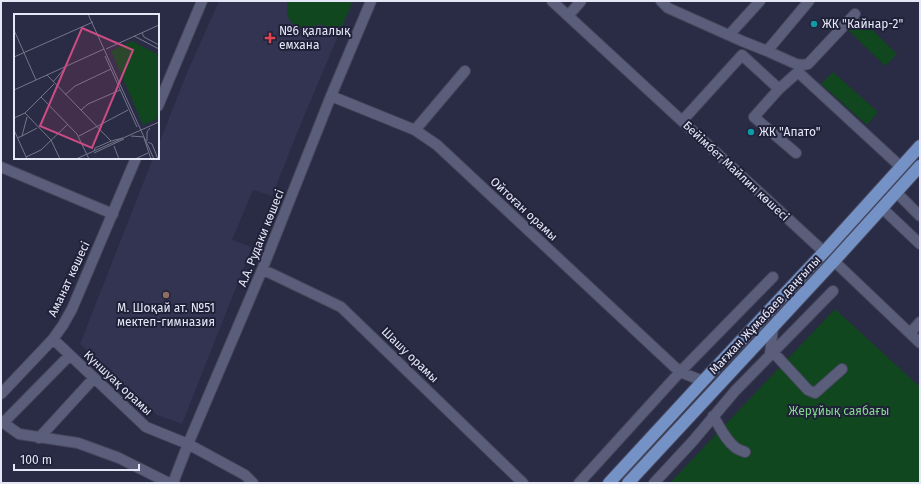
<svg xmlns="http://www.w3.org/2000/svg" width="921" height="484" font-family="'Fira Sans',sans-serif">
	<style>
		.built { fill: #333452 }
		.green { fill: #11471e }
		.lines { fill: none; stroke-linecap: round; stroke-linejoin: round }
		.minor-casing { stroke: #45465b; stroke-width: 12 }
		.major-casing { stroke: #45465b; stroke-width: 14 }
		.minor { stroke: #5b5e7a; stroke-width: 10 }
		.major { stroke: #7492c6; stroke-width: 12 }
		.culture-dot { fill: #0f9aa8; stroke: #202139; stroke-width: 1.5 }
		.health-dot { fill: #e0444e; stroke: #202139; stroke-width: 1.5 }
		.education-dot { fill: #8d6e63; stroke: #202139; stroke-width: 1.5 }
		.labels { text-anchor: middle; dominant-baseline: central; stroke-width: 4; stroke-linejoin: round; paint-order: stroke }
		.poi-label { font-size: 12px; fill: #e5e7f7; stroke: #202139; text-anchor: start }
		.street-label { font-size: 12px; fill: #e5e7f7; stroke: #202139 }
		.park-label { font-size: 12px; fill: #84d68f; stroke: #202139 }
		.inset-road { fill: none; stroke: #75768c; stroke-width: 1 }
		.view { fill: #cb4c82; fill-opacity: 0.15; stroke: #cb4c82; stroke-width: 2 }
		.inset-edge { fill: none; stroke: #e5e7f7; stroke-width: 2 }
	</style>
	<rect width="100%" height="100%" fill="#2a2b44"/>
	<path class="built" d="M219,1H353L302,121L272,196L253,190L232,240L252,247L182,424L157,415L80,344L153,158H158V146L186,75Z"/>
	<path class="green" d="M287,1H346L349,3L350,1H353L340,31L319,24C308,32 294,30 288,17C286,12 288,6 287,1Z
		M857,15L897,54L885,66L845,27Z
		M833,72L878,112L867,125L821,84Z
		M835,309L920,387V483H670Z"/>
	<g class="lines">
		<g class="minor-casing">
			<path id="minor" d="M552,1L824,252
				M661,1L668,8L742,41L767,51L809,1
				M568,16L581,1
				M729,35L760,1
				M767,51L796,64L802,65L808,64L855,14
				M779,89L754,117L796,153
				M331,96L415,130L437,145L680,372L703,381
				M158,106L202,1
				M682,121L742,55L779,89L798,72L901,167
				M415,130L465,71
				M1,167L113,214
				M896,192L920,216
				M882,208L920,244
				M834,261L920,343
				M262,270L270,273L341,307L523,483
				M910,333L920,322
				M53,339L146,427L188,444L245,475L253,483
				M773,352L808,390L815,393L842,369
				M770,355L773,327
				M1,394L53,339L63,325L72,309L136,158
				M713,416C720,427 726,441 736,448C739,450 742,451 745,452
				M1,421L19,434L78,443L119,458L169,483
				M3,423L70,355
				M39,438L94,378
				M173,483L188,444L262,270L331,96L371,1
				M579,483L680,372L773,277
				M654,483L693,441L735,391L833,291"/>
		</g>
		<g class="major-casing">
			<path id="major" d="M609,483L703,381L824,252L920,146
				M628,483L834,261L920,166"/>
		</g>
		<use href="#minor" class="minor"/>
		<use href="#major" class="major"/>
	</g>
	<g class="culture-dot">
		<circle cx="814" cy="24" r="4"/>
		<circle cx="751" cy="132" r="4"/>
	</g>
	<path class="health-dot" d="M268 32h4v4h4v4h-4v4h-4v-4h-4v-4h4z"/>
	<circle class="education-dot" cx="166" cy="295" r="4"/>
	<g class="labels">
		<g class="poi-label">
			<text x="822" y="24">ЖК "Кайнар-2"</text>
			<text x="279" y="31">№6 қалалық<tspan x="279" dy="14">емхана</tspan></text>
			<text x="759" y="132">ЖК "Апато"</text>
			<text x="166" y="308" text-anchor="middle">М. Шоқай ат. №51<tspan x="166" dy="14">мектеп-гимназия</tspan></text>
		</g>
		<g class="street-label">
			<text transform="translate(736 171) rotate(43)">Бейімбет Майлин көшесі</text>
			<text transform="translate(524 209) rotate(43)">Ойтоған орамы</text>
			<text transform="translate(261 238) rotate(-68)">А.А. Рудаки көшесі</text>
			<text transform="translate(69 279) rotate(-65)">Аманат көшесі</text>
			<text transform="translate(765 315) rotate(-47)">Мағжан Жұмабаев даңғылы</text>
			<text transform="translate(410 355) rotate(44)">Шашу орамы</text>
			<text transform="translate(118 383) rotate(43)">Күншуақ орамы</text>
		</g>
		<g class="park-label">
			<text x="839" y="411">Жерұйық саябағы</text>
		</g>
	</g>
	<g transform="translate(14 14)">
		<rect width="145" height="145" fill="#2a2b44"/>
		<path d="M118,27L145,41V104L129,111L97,37Z" fill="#11471e"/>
		<path class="inset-road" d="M74,0L140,145M0,16L22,66M128,19L130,23L145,31M120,22L145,35M92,35L145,11M91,42L123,113M0,43L79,8M33,61L97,127M39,68L50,55M0,76L90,35M51,81L61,72L97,55M27,83L63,120L75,145M67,96L74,90L106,76M11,99L37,126L46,145M0,104L11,99L40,70M0,116L13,145M8,122L23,114M65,122L114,96M117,122L130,123M3,124L8,122L13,103M130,124L137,145M133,127V118L136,114M134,128L138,130L144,145M100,132L105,145M80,137L81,134L97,127L109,124M80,139L110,125M12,143L27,136L54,110M62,145L145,108M121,145L134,139"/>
		<path class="view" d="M68,14L119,36L78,134L26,112Z"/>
		<rect width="145" height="145" class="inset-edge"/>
	</g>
	<rect width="921" height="484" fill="none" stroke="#e5e7f7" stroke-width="4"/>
	<path d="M14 464v6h125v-6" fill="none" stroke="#e5e7f7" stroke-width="2"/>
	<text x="20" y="464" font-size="12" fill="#e5e7f7" stroke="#202139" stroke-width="3" paint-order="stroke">100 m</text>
</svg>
